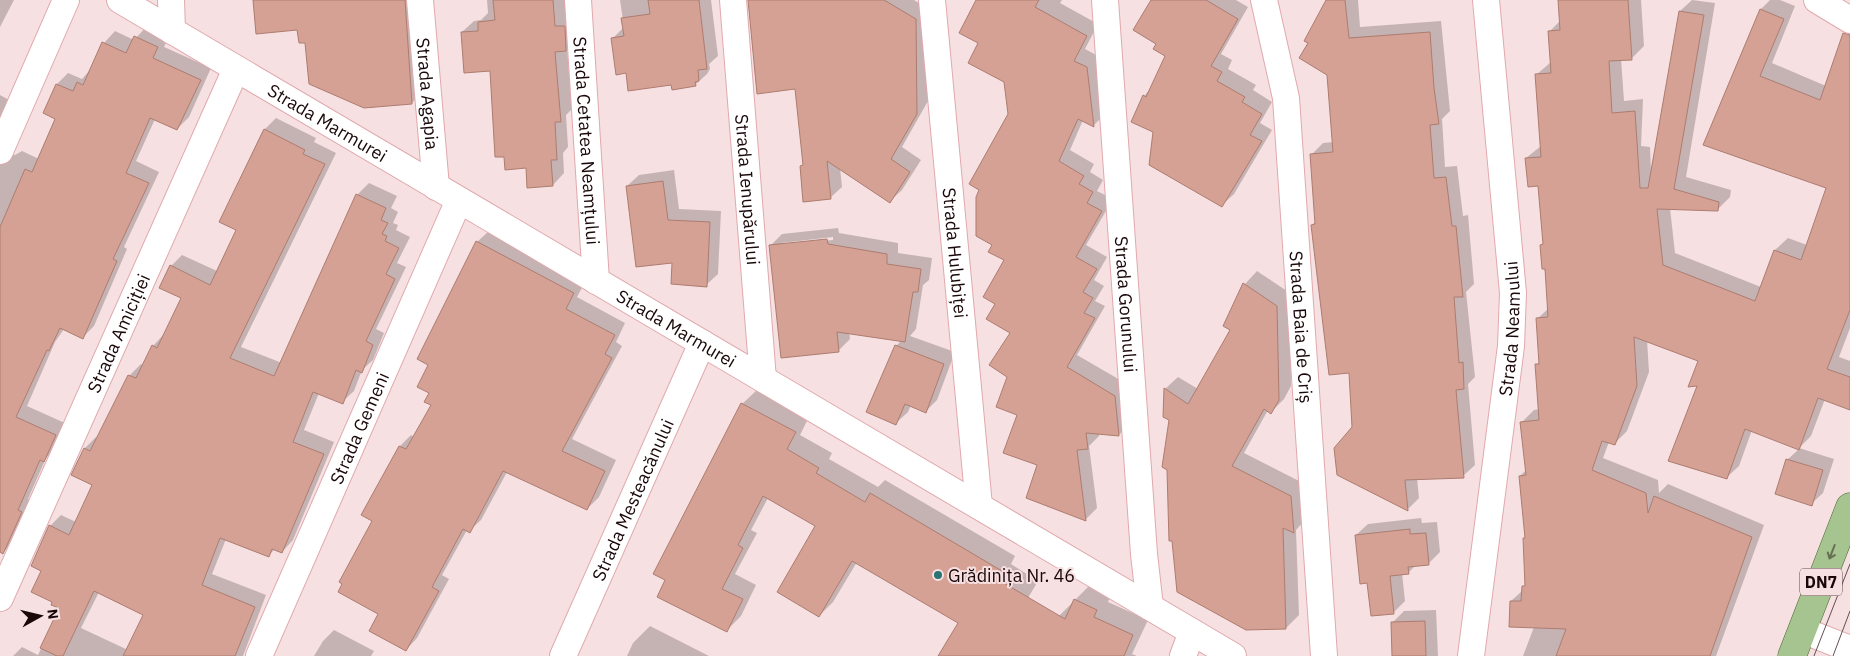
<svg xmlns="http://www.w3.org/2000/svg" width="1850" height="656" font-family="'IBM Plex Sans',sans-serif">
	<style>
		.shadow { fill: #0003; fill-rule: evenodd }
		.building { fill: #d5a194; stroke: #ad7c70 }
		.lines { fill: none; stroke-linecap: round; stroke-linejoin: round }
		.minor-casing { stroke: #e0a9ad; stroke-width: 28 }
		.primary-casing { stroke: #4d6830; stroke-width: 29 }
		.minor { stroke: #fff; stroke-width: 26 }
		.primary { stroke: #a5c48f; stroke-width: 28 }
		.tram { stroke: #624e50; stroke-width: 1 }
		.oneway { stroke: #666f53 }
		.poi-dot { fill: #2a7473; stroke: #f7e0e1; stroke-width: 2 }
		.labels { text-anchor: middle; dominant-baseline: central; stroke-width: 4; stroke-linejoin: round; paint-order: stroke }
		.shield { fill: #f7e0e1; stroke: #5c484a; stroke-width: 1 }
		.shield-label { font-size: 16px; font-weight: bold; fill: #190709 }
		.street-label { font-size: 18px; fill: #190709; stroke: #f7e0e1 }
		.poi-label { font-size: 18px; fill: #190709; stroke: #f7e0e1; text-anchor: start }
	</style>
	<rect width="100%" height="100%" fill="#f7e0e1"/>
	<path class="shadow" d="M0,0H14L0,27Z
		M254,0H417L423,91L412,103L306,41L299,29Z
		M487,0H575L577,38L567,48L572,109L566,115L568,147L563,153L564,173L553,185L527,167L491,70L462,32L474,21L481,20L488,13Z
		M620,0H711L718,56L709,64L710,69L707,74L695,85L672,84L627,72L612,39L624,27Z
		M799,0H914L927,8L928,101L902,147L921,160L902,190L890,201L840,168L842,187L830,198L802,166L804,164Z
		M980,0H1062L1060,3L1098,24L1085,49L1098,56L1105,114L1094,125L1083,120L1070,150L1094,164L1090,172L1103,180L1097,191L1113,199L1086,245L1107,257L1094,280L1104,286L1095,301L1105,306L1077,355L1127,384L1130,423L1119,435L1099,433V436L1089,446L1097,508L1085,520L1038,464L1019,414L1008,377L1012,333L996,303L1006,260L993,244L1009,114L1005,81L980,43Z
		M1152,0H1236L1248,7L1221,54L1232,60L1228,69L1256,85L1253,90L1272,102L1260,123L1272,130L1234,194L1222,205L1154,131L1144,96L1152,87L1166,56L1158,44Z
		M1328,0H1358L1360,27L1441,21L1450,111L1442,119L1445,167L1457,166L1463,216L1468,215L1474,284L1466,292L1475,377L1468,384L1475,465L1463,476L1417,478L1419,498L1408,509L1354,427L1350,372L1312,225L1316,221L1312,154L1323,143L1334,142Z
		M1560,0H1641L1644,46L1631,59H1621L1624,101L1643,99L1641,146L1650,147L1651,172L1680,11L1692,0L1715,3L1686,177L1731,190L1730,197L1718,209L1670,208L1675,253L1761,287L1775,250L1788,238L1807,245L1828,188L1705,144L1761,9L1770,0H1780L1795,6L1772,63L1826,86L1850,56V328L1839,357L1850,361V409L1825,399L1811,436L1799,448L1834,459L1823,493L1811,504L1787,460L1799,449L1752,430L1739,466L1726,478L1699,385L1700,360L1647,340L1649,372L1627,431L1615,443L1609,442L1603,458L1658,480L1659,493L1668,484L1764,525L1716,656H1523L1534,627L1511,601L1523,590L1527,582L1524,538L1526,537L1520,476L1526,470L1522,422L1534,410L1540,409L1537,365L1540,361L1537,319L1549,308L1542,245L1545,242L1539,185L1526,158L1541,146L1536,75L1551,62L1549,32L1561,20Z
		M147,26L169,36L164,47L211,68L189,117L177,129L155,119L136,161L159,172L124,247L127,249L94,326L83,337L64,329L55,342L27,406L67,424L55,449L46,458L28,499L32,501L15,541L3,552L0,551V149L5,153L15,155L22,151L39,159L57,118V84L68,73L82,79L89,71L104,43L115,31L134,40Z
		M0,95L11,101L0,128Z
		M276,118L316,138L314,142L336,153L241,347L282,363L357,195L369,183L397,196L391,208L398,212L393,223L398,225L396,230L410,237L397,263L406,267L376,329L384,333L373,360L362,370L354,391L342,402L319,393L304,430L334,442L293,540L282,552L275,549L268,556L226,539L212,574L266,595L243,656H13L22,647L38,655L60,608L43,570L50,526L61,515L76,522L94,485L85,448L96,437L98,438L129,376L141,364L144,365L153,346L164,334L183,298L171,266L182,255L217,271L237,229L221,221L262,132ZM99,592L145,614L128,650L81,628Z
		M674,170L679,209L721,211L718,274L706,285L674,261L627,186L639,175Z
		M838,228L839,233L898,243V253L932,258L929,280L923,285L916,329L910,336L955,352L937,400L926,411L911,405L908,412L896,423V346L902,340L849,332L850,339L838,351L770,246L782,234ZM833,237V240L781,245V243Z
		M489,231L585,282L577,297L625,323L616,342L622,346L572,439L616,460L599,497L587,509L507,472L481,520L469,531L467,530L442,575L449,579L417,638L406,650L374,521L362,514L400,446L411,435L414,437L432,405L430,365L477,242Z
		M1257,271L1290,293L1291,386L1284,399L1271,412L1268,410L1244,453L1303,483L1306,519L1296,530L1299,615L1286,628L1170,419L1165,389L1178,377L1198,389L1232,330L1225,325L1245,284Z
		M757,390L809,417L800,435L832,453L829,459L878,487L885,480L1015,556L1011,564L1038,581L994,656H940L960,622L857,562L833,602L819,616L817,526L768,498L751,530L757,533L735,574L756,585L741,616L727,630L659,596L742,404Z
		M1421,518L1422,523L1437,522L1440,552L1428,564L1416,565L1408,573H1402L1405,601L1393,613L1368,581L1356,535L1368,524Z
		M1090,585L1111,595L1108,602L1148,620L1132,654L1137,656H1040L1059,616Z
		M1436,610L1438,656H1393L1392,623L1404,611Z
		M650,626L709,656H627L633,643Z
		M334,630L374,651L371,656H314L323,641Z"/>
	<path class="building" d="M253,0H405L412,104L364,108L309,84L305,43H299L297,30L256,34Z
		M493,0H553L555,26H565L566,51L555,52L561,122H555L557,160H551L553,186L527,188L526,168L505,170L504,157H495L490,71L464,73L461,32L478,31V22L495,20Z
		M648,0H699L707,69L698,70L699,81L695,82L696,86L672,90L671,85L628,91L626,73L616,75L611,38L624,36L621,18L650,14Z
		M748,0H884L916,19L917,114L891,159L910,172L890,203L827,161L831,199L803,202L800,166L803,165L795,89L757,94Z
		M976,0H1039L1035,7L1087,36L1074,61L1087,67L1094,127L1078,119L1059,161L1084,176L1079,184L1093,192L1087,203L1102,211L1076,257L1097,269L1083,292L1093,298L1084,313L1095,318L1067,367L1115,396L1119,436L1086,433L1088,449L1077,450L1086,521L1026,498L1037,465L1003,453L1017,415L996,407L1007,377L989,365L1010,333L986,319L995,304L983,297L1004,260L988,252L992,245L976,236V197L979,190L969,184L1008,114L1004,82L968,63L978,43L959,33Z
		M1151,0H1206L1238,19L1211,66L1222,72L1217,81L1245,97L1242,102L1262,114L1250,135L1262,141L1222,207L1149,165L1153,132L1131,122L1143,95L1146,97L1165,56L1153,49L1156,44L1133,30Z
		M1326,0H1345L1349,38L1430,32L1434,88L1439,124L1430,125L1434,178L1446,177L1452,226H1456L1463,297H1454L1459,363L1463,362L1464,389L1456,390L1464,478L1405,480L1408,511L1337,475L1334,448L1352,427L1349,373L1329,375L1311,225L1315,224L1310,154L1333,152L1327,75L1299,58L1308,43L1304,41Z
		M1558,0H1628L1632,60L1609,61L1612,113L1635,111L1640,188H1648L1679,11L1704,15L1674,189L1719,202L1718,211L1657,209L1663,265L1755,301L1774,250L1801,260L1826,188L1703,145L1760,9L1784,19L1760,76L1820,100L1843,33L1850,35V310L1827,369L1850,377V410L1818,398L1799,450L1745,429L1727,479L1668,461L1697,386L1688,387L1698,361L1634,337L1637,386L1615,445L1602,441L1592,470L1646,493L1648,513L1654,496L1752,537L1710,656H1556L1566,629L1509,627L1510,601H1521L1522,586H1525L1523,538H1525L1519,476L1526,475L1520,422L1539,420L1535,364H1539L1536,318L1548,317L1545,269H1542L1540,245L1543,244L1538,186L1528,187L1525,158L1541,157L1535,74L1551,73L1548,31L1560,30Z
		M134,36L158,47L153,58L201,80L177,130L150,118L126,173L149,183L113,259L117,261L83,339L60,328L49,351L47,350L16,417L56,435L44,462L40,460L18,510L22,512L3,554L0,552V227L25,169L32,172L55,119L43,113L56,84L73,91L77,82L83,85L102,42L126,53Z
		M264,129L305,150L303,154L325,164L230,358L274,376L356,194L386,208L381,220L388,223L382,234L387,236L385,241L399,248L386,274L395,279L366,341L373,345L362,373L356,370L343,404L313,392L293,442L324,454L282,553L272,549L269,557L220,538L202,585L255,607L235,656H123L143,615L94,591L63,656H57L40,648L59,608L51,605L52,602L31,592L41,571L31,566L49,525L69,535L92,485L71,475L84,448L90,451L128,375L136,378L152,345L157,348L181,298L159,288L170,265L210,285L236,230L219,222Z
		M663,181L668,220L710,222L707,287L671,284L672,263L636,267L626,186Z
		M827,239L828,244L887,254V264L921,269L918,292H913L905,342L837,332L839,352L781,358L769,245Z
		M476,241L574,293L566,309L615,335L605,354L612,358L562,451L605,471L587,510L503,471L470,533L463,529L432,587L439,591L406,651L369,631L378,614L338,592L342,584L339,582L372,521L361,515L399,446L406,449L431,405L424,402L429,393L417,387L428,365L417,359Z
		M1243,283L1277,306L1279,400L1271,414L1264,409L1232,466L1291,496L1294,533L1283,528L1286,629L1246,630L1177,592L1172,541H1169L1167,470L1162,467L1169,420L1163,417L1164,388L1188,404L1230,330L1223,326Z
		M895,345L944,364L926,413L905,404L896,425L866,412Z
		M741,403L796,432L787,449L819,468L816,473L865,502L870,493L1002,571L997,579L1065,619L1074,599L1097,610L1094,617L1133,635L1124,656H938L958,623L852,561L819,617L777,592L815,526L763,496L738,545L743,548L722,589L743,599L727,632L657,597L665,580L653,574Z
		M1786,459L1823,470L1812,506L1775,494Z
		M1410,529V534L1426,533L1429,565L1408,567L1409,574L1390,576L1394,614L1371,616L1367,583L1360,584L1355,535Z
		M1425,621L1426,656H1392L1391,622Z"/>
	<g class="lines">
		<g class="minor-casing">
			<g id="minor">
				<path id="s1" d="M120,0L1233,656"/>
				<path d="M171,0L172,31"/>
				<path id="s2" d="M420,0L436,187"/>
				<path id="s3" d="M578,0L596,281"/>
				<path id="s4" d="M733,0L763,379"/>
				<path id="s5" d="M932,0L979,506"/>
				<path id="s6" d="M1105,0L1144,554L1150,607"/>
				<path id="s7" d="M1264,0L1286,98L1324,656"/>
				<path d="M1817,0L1850,20"/>
				<path d="M0,151L66,0"/>
				<path id="s8" d="M0,598L236,69"/>
				<path d="M1802,630L1850,649"/>
				<path id="s9" d="M259,656L459,200"/>
				<path id="s10" d="M563,656L702,343"/>
				<path d="M1183,656L1192,632"/>
				<path id="s11" d="M1471,656L1511,346L1513,293L1486,0"/>
			</g>
		</g>
		<g class="primary-casing">
			<path id="primary" d="M1792,656L1850,507"/>
		</g>
		<use href="#minor" class="minor"/>
		<use href="#primary" class="primary"/>
		<path class="tram" d="M1814,656L1850,564
			M1833,656L1850,611"/>
	</g>
	<defs><path id="oneway-shaft" d="M-6 0H5M1.5-3L5.5 0L1.5 3" fill="none" stroke-width="1.6" stroke-linecap="round" stroke-linejoin="round" transform="scale(1.25)"/></defs>
	<use class="oneway" href="#oneway-shaft" transform="translate(1832 552) rotate(111)"/>
	<circle class="poi-dot" cx="938" cy="575" r="5"/>
	<g class="labels">
		<rect class="shield" x="1800" y="568.5" width="42" height="27" rx="4"/>
		<g class="shield-label">
			<text x="1821" y="582">DN7</text>
		</g>
		<g class="street-label">
			<text stroke="none"><textPath href="#s2" startOffset="94">Strada Agapia</textPath></text>
			<text stroke="none"><textPath href="#s1" startOffset="241">Strada Marmurei</textPath></text>
			<text stroke="none"><textPath href="#s3" startOffset="141">Strada Cetatea Neamțului</textPath></text>
			<text stroke="none"><textPath href="#s4" startOffset="190">Strada Ienupărului</textPath></text>
			<text stroke="none"><textPath href="#s5" startOffset="254">Strada Hulubiței</textPath></text>
			<text stroke="none"><textPath href="#s6" startOffset="305">Strada Gorunului</textPath></text>
			<text stroke="none"><textPath href="#s7" startOffset="330">Strada Baia de Criș</textPath></text>
			<text stroke="none"><textPath href="#s1" startOffset="646">Strada Marmurei</textPath></text>
			<text stroke="none"><textPath href="#s11" startOffset="330">Strada Neamului</textPath></text>
			<text stroke="none"><textPath href="#s8" startOffset="290">Strada Amiciției</textPath></text>
			<text stroke="none"><textPath href="#s9" startOffset="249">Strada Gemeni</textPath></text>
			<text stroke="none"><textPath href="#s10" startOffset="171">Strada Mesteacănului</textPath></text>
		</g>
		<g class="poi-label">
			<text x="948" y="575">Grădinița Nr. 46</text>
		</g>
	</g>
	<g transform="translate(40 616) rotate(82)" stroke="#f7e0e1" stroke-width="4" paint-order="stroke">
	<path d="M0-4L9 19L0 12L-9 19Z" fill="#190709"/>
	<text y="-8" font-size="14" font-weight="bold" text-anchor="middle" fill="#190709">N</text>
	</g>
</svg>
